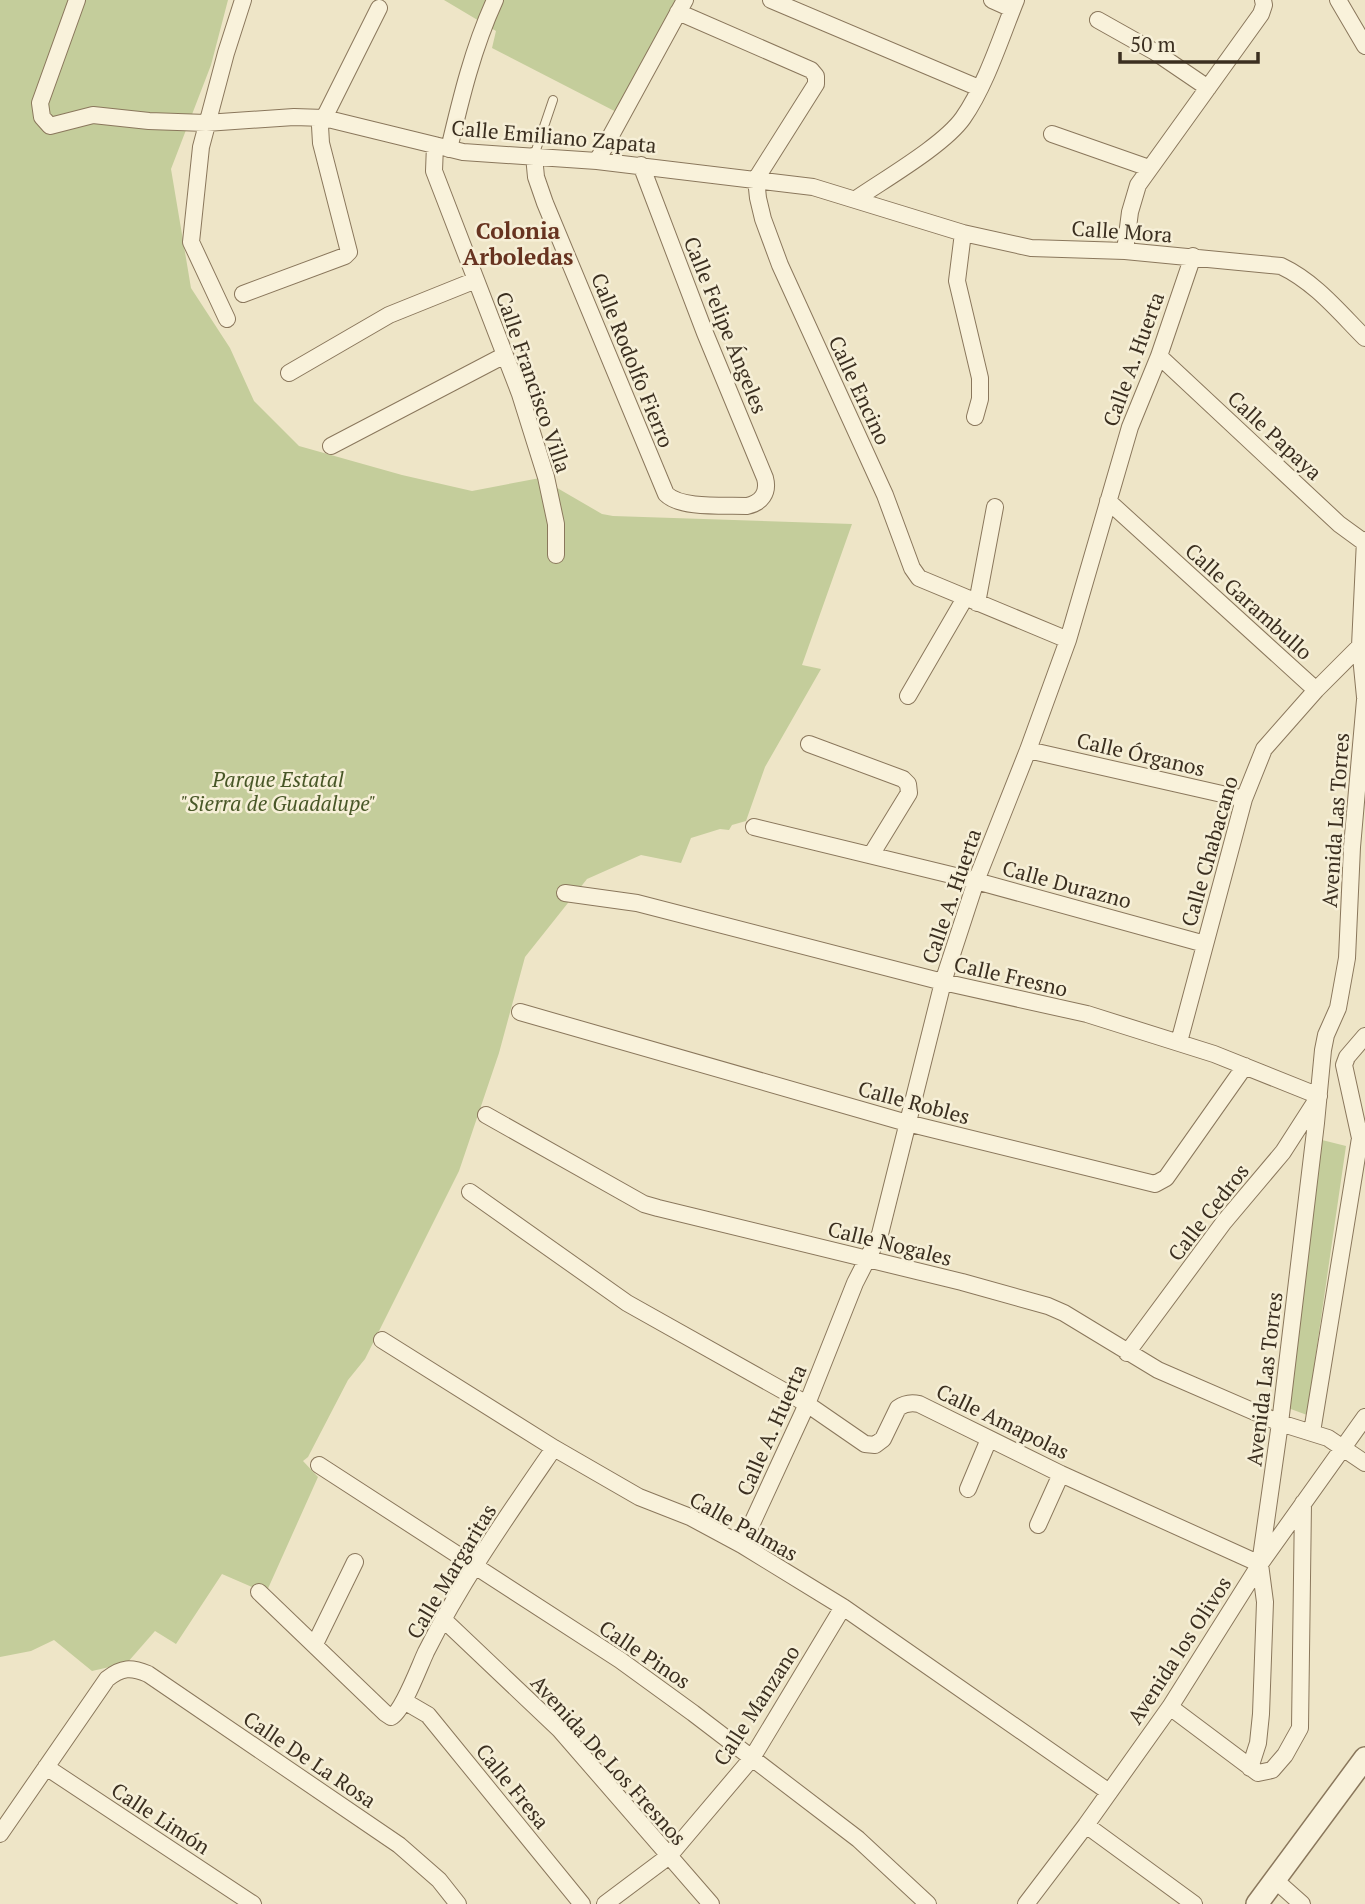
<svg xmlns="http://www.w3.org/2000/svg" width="1365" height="1904" font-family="'PT Serif',serif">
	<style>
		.green { fill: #c4cd9b }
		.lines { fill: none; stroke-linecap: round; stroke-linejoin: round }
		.service-casing { stroke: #8a775c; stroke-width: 10 }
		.minor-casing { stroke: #8a775c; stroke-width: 18 }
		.tertiary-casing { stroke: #8a775c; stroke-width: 24 }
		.service { stroke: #f9f2db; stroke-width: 8 }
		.minor { stroke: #f9f2db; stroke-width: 16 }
		.tertiary { stroke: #f9f2db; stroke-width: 21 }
		.labels { text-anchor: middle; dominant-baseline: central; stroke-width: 5; stroke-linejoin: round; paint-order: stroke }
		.street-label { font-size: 21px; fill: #3b2f20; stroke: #f6efd7 }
		.park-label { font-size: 21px; font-style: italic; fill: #485727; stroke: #f6efd7 }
		.neighbourhood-label { font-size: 23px; font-weight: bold; fill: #673320; stroke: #f6efd7 }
	</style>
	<rect width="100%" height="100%" fill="#eee5c7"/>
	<path class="green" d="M0,0H228L211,65L171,169L191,288L230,348L254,401L299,446L402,475L472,491L540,478L602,514L613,516L852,524L802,665L821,669L765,767L746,821L732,825L729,830L720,829L691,838L681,863L641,855L587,879L525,957L499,1053L459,1171L365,1359L348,1380L308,1457L303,1461L318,1477L266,1593L222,1574L176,1644L155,1631L127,1663L92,1671L54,1640L31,1651L0,1657Z
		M444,0H691L628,118L492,48L496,31Z
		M1322,1140L1346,1146L1307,1415L1288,1408Z"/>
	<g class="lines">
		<g class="service-casing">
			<path id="service" d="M534,156L553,100"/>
		</g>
		<g class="minor-casing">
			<path id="minor" d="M77,0L40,103L42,117L50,126L93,115L149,121L206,123L294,117L324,118L463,152L597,161L813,187L963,233L1031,248L1125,251L1281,266C1315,282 1339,312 1365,338
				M771,0L979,88
				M992,0L1012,9
				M1338,0L1365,46
				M678,12L811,70L816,76V84L756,179L758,198L763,219L780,265L885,495L912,568L919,578L1068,640
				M1098,20L1155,52L1208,88
				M1052,134L1149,168
				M435,145L434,171L520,394L546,477L556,524V555
				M449,149C461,98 473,48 495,0
				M534,156L536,177L545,203L666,494C681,509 725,505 747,506C761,503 769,493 765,478L705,333L641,165
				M597,161L685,0
				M856,199C885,179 944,145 963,118C986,85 1001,37 1016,0
				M963,233L957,281L980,378V399L975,417
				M1125,251L1130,212L1138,185L1261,14L1264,5L1263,0
				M243,294L345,256L349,252L321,143L320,126L379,8
				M227,319L191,242L201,147L226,53L243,0
				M1159,356L1339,524L1365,543
				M289,373L389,315L476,280
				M331,446L505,355
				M1108,501L1316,690
				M1365,540L1360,646L1365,697
				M977,603L995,507
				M908,696L965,598
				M809,744L903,779L908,784L909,793L871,855
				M1028,750L1244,799
				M754,827L976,881L1205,944
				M565,893L637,903L943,982L1087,1014L1214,1054L1319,1096L1283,1152L1224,1222L1127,1353
				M520,1012L907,1123L1155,1184L1166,1178L1245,1066
				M1179,1042L1244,799L1264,749L1316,690L1365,641
				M486,1115L644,1204L658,1208L962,1282L1048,1306L1064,1313L1158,1370L1280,1423L1328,1438L1365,1463
				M470,1192L627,1303L807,1404L865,1444L875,1445L883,1439L898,1408C905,1403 911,1402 919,1404L1061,1474L1260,1564
				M382,1340L554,1448L639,1497L690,1517L742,1545L843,1607L1109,1792
				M1312,1432L1360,1138L1344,1065L1347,1057L1365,1036
				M319,1465L620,1660L693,1713L858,1839L928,1904
				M968,1489L989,1439
				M1038,1525L1061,1474
				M742,1545L807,1404L855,1283L880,1234L943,982L976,881L1028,750L1068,640L1130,427L1159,356L1193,256
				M259,1592L385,1713L391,1717C403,1711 419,1667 426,1652C462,1580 508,1515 554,1448
				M443,1619L560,1730L711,1904
				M315,1644L355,1562
				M404,1701L428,1715L582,1904
				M1170,1707L1258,1773L1272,1770L1285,1755L1300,1728L1303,1503
				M46,1767L253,1904
				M1250,1768L1258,1743L1261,1714L1265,1602L1260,1564L1280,1423L1316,1123L1323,1050L1326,1035L1338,1008L1347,958L1352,847L1365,700
				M1086,1825L1194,1904
				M0,1834L107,1679C122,1667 131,1667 148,1674L399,1845L439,1880L458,1904
				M1275,1880L1302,1904
				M605,1904L669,1856L752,1758L843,1607
				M1026,1904L1086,1825L1170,1707L1260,1564L1365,1417"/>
		</g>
		<g class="tertiary-casing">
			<path id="tertiary" d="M1257,1904L1365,1758"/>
		</g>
		<use href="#service" class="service"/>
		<use href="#minor" class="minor"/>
		<use href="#tertiary" class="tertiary"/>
	</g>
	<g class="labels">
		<g class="street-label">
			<text transform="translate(554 136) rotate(5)">Calle Emiliano Zapata</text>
			<text transform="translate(1122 231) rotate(4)">Calle Mora</text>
			<text transform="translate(726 325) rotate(68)">Calle Felipe Ángeles</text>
			<text transform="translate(1133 359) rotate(-70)">Calle A. Huerta</text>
			<text transform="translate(633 360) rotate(68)">Calle Rodolfo Fierro</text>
			<text transform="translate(534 382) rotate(71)">Calle Francisco Villa</text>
			<text transform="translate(860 390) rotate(65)">Calle Encino</text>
			<text transform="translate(1275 435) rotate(43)">Calle Papaya</text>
			<text transform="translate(1249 601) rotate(42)">Calle Garambullo</text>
			<text transform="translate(1141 754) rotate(13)">Calle Órganos</text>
			<text transform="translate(1335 820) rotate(-86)">Avenida Las Torres</text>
			<text transform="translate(1209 851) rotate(-74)">Calle Chabacano</text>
			<text transform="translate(1067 884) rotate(15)">Calle Durazno</text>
			<text transform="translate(951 896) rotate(-71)">Calle A. Huerta</text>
			<text transform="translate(1011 976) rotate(13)">Calle Fresno</text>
			<text transform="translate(914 1102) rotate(15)">Calle Robles</text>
			<text transform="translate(1208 1212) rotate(-52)">Calle Cedros</text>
			<text transform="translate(890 1243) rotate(14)">Calle Nogales</text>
			<text transform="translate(1264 1379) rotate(-83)">Avenida Las Torres</text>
			<text transform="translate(1003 1421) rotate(26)">Calle Amapolas</text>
			<text transform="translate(771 1430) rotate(-66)">Calle A. Huerta</text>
			<text transform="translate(744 1526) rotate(29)">Calle Palmas</text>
			<text transform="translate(451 1571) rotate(-59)">Calle Margaritas</text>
			<text transform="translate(1179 1650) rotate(-57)">Avenida los Olivos</text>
			<text transform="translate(645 1654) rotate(34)">Calle Pinos</text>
			<text transform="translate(756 1705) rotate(-57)">Calle Manzano</text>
			<text transform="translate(310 1759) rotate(34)">Calle De La Rosa</text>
			<text transform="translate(609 1760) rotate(48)">Avenida De Los Fresnos</text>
			<text transform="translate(513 1786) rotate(51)">Calle Fresa</text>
			<text transform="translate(161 1818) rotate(33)">Calle Limón</text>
		</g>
		<g class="park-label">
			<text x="278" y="779">Parque Estatal<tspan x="278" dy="24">"Sierra de Guadalupe"</tspan></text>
		</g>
		<g class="neighbourhood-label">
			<text x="518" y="230">Colonia<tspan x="518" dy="26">Arboledas</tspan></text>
		</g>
	</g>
	<path d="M1120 52v10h138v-10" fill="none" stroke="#3b2f20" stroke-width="3.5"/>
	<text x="1130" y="52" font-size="21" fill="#3b2f20" stroke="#f6efd7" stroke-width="5" paint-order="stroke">50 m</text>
</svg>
